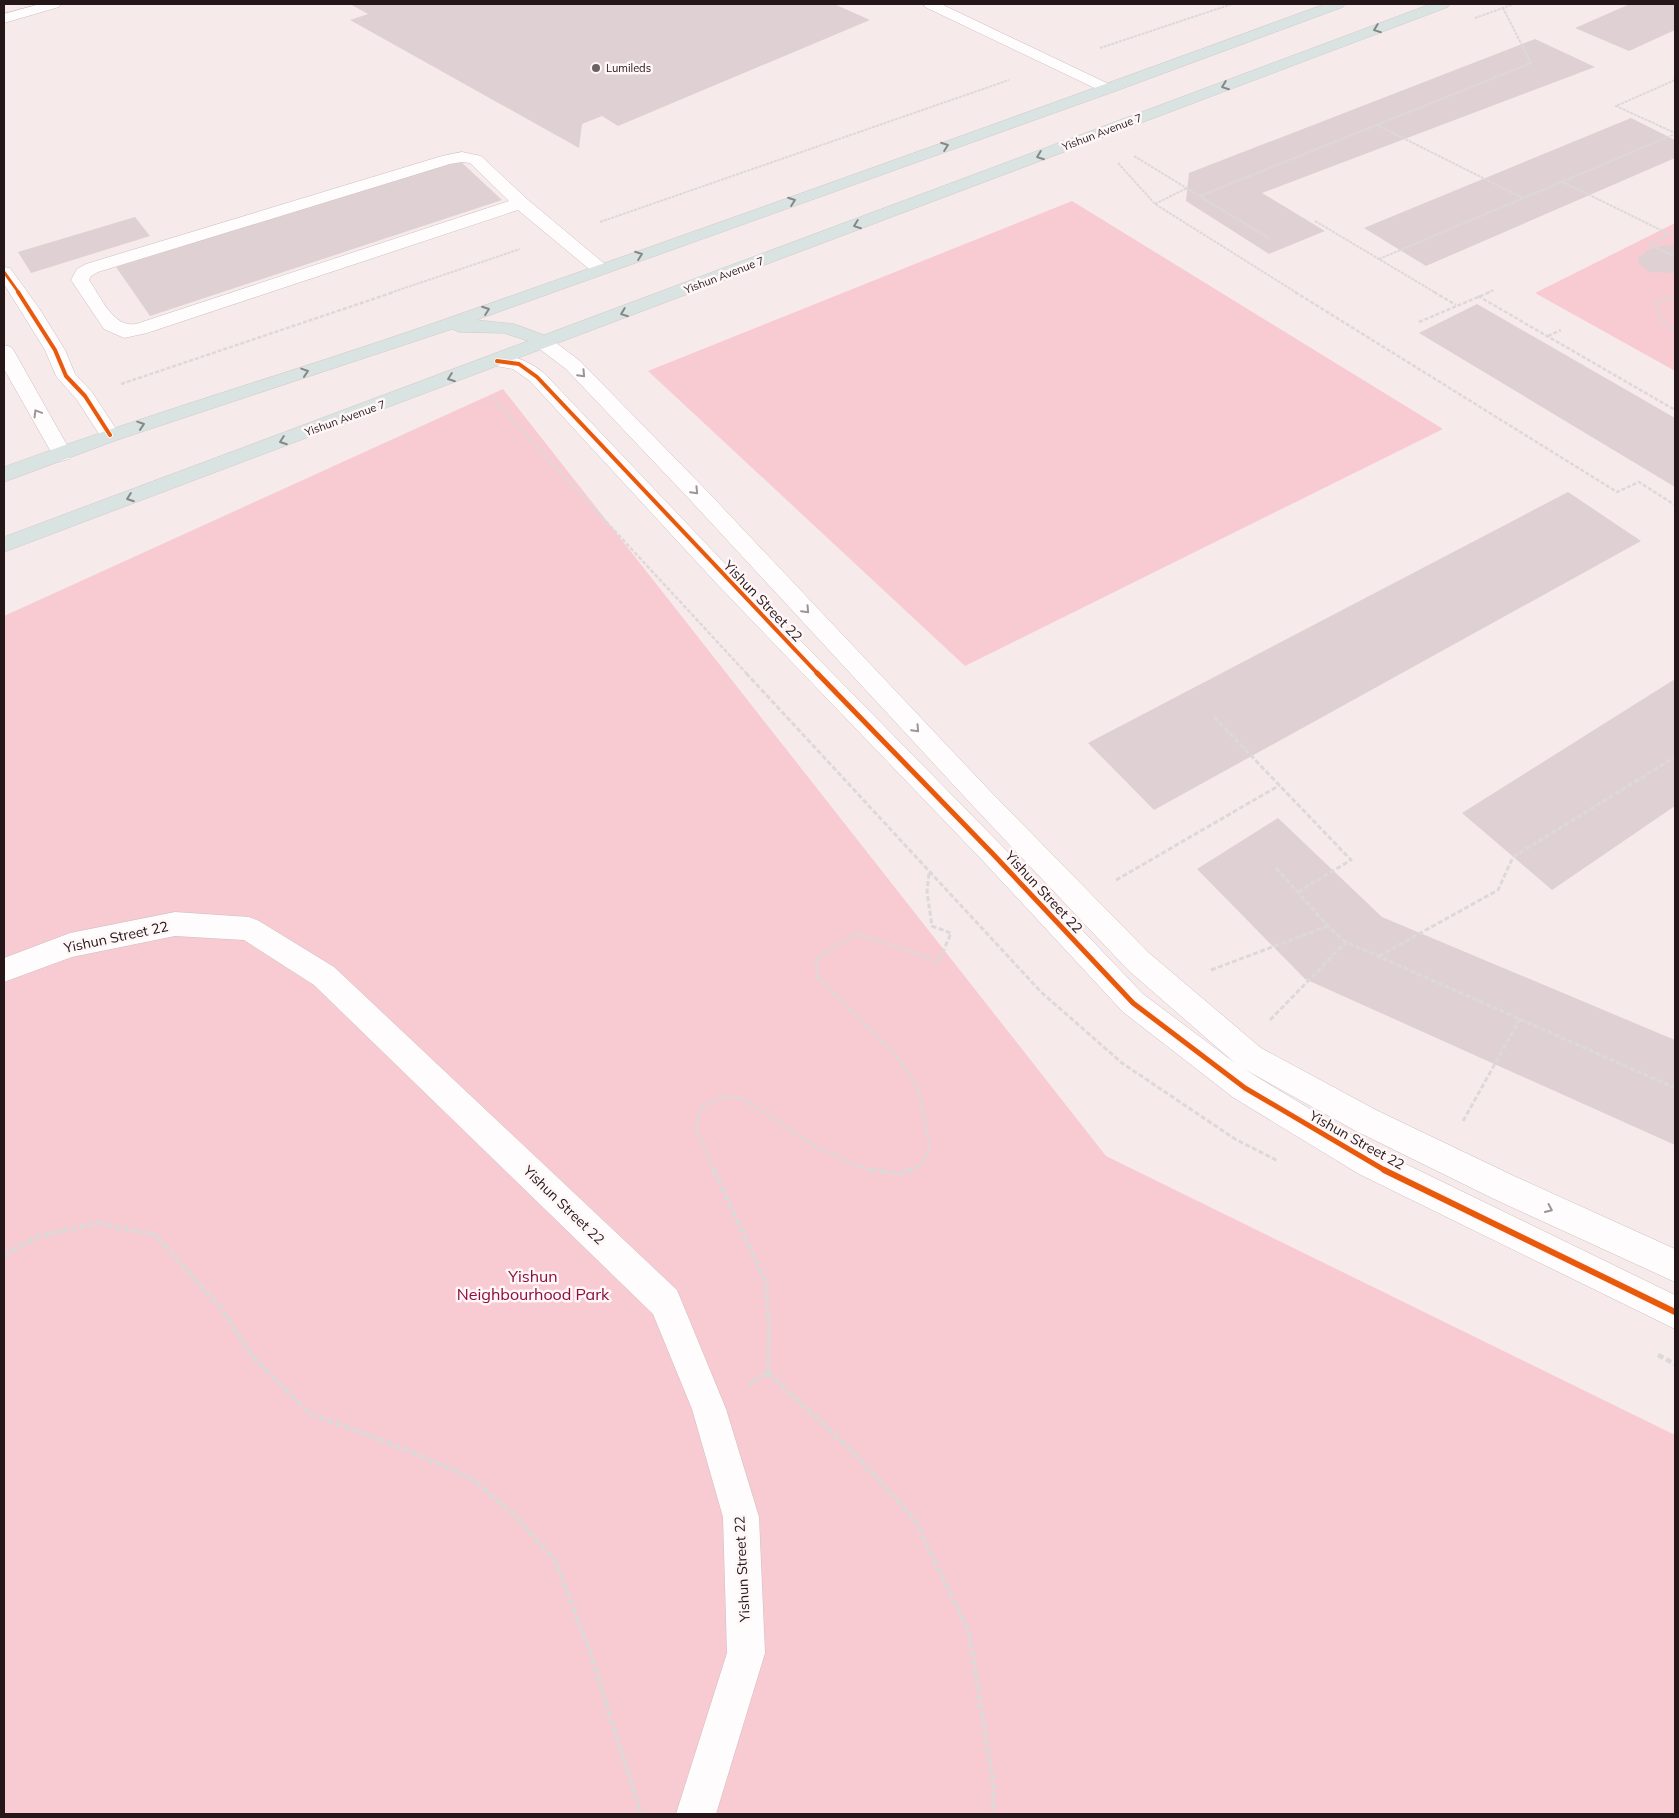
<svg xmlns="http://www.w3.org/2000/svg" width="1679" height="1818" font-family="Mulish,sans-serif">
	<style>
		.green { fill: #f8cbd3 }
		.building { fill: #dfd1d3 }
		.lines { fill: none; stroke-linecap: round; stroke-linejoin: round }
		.lane-casing { stroke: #ccbfc0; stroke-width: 1 }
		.street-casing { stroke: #ccbfc0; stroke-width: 1 }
		.primary-casing { stroke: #d0c9ca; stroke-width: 1 }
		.path-far3 { stroke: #ddd9d9; stroke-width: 2; stroke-dasharray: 3 1; stroke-linecap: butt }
		.path-far2 { stroke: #ddd9d9; stroke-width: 2.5; stroke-dasharray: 4 2; stroke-linecap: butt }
		.path-far1 { stroke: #ddd9d9; stroke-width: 3; stroke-dasharray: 5 2.5; stroke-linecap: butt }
		.path { stroke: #ddd9d9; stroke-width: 4.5; stroke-dasharray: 6 3; stroke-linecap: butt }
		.lane { fill: #fefcfc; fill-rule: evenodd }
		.street { fill: #fefcfc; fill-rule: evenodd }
		.primary { fill: #d8e3e2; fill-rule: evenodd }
		.cycleway-far3-casing { stroke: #fef6f7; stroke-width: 5 }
		.cycleway-far2-casing { stroke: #fef6f7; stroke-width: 6 }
		.cycleway-far1-casing { stroke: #fef6f7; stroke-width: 8 }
		.cycleway-casing { stroke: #fef6f7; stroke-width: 9 }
		.cycleway-far3 { stroke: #e8590c; stroke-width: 3 }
		.cycleway-far2 { stroke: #e8590c; stroke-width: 4 }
		.cycleway-far1 { stroke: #e8590c; stroke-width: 5 }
		.cycleway { stroke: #e8590c; stroke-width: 6 }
		.oneway { stroke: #878788 }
		.oneway2 { stroke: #9c9496 }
		.poi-dot { fill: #6e6062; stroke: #fef6f7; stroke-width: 2 }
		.labels { text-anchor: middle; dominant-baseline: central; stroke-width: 5; stroke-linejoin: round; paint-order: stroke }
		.far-poi-label { font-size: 11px; fill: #241619; stroke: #fef6f7; text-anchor: start }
		.far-street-label { font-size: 11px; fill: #241619; stroke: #fef6f7 }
		.street-label { font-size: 14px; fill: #241619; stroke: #fef6f7 }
		.near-park-label { font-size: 16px; fill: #8d0d3d; stroke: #fef6f7 }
	</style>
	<rect width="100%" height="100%" fill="#f7eaeb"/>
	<path class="green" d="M1072,201L1443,429L965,666L648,371Z
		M1675,223V371L1535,293Z
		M503,389L1106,1156L1675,1435V1814H4V616Z"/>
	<path class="building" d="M350,4H834L870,20L618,126L602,116L582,124L579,148L350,20L368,14Z
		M1630,4H1675V30L1629,51L1575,28Z
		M1535,39L1595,67L1262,193L1325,231L1269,254L1186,201L1189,173Z
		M1631,118L1675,140V158L1426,266L1364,228Z
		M459,160L502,200L150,316L116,267Z
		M135,217L150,236L31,273L18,252Z
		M1675,245V273L1649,272L1638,263V258L1648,250L1660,246Z
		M1477,304L1675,418V487L1419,333Z
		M1568,492L1641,541L1154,810L1088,743Z
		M1675,679V806L1552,890L1462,813Z
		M1278,818L1382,917L1675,1040V1145L1305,979L1197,869Z"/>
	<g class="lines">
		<g class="lane-casing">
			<path id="lane" d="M923,4H941L1113,86L1116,89L1108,94L1103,92L925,7Z
				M462,152L481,156L527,199L606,265L609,269L606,273H594L518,210L147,333L124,338L104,329L71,280L77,269L86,264L442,156ZM462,162L470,163L509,201L136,324C113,328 101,297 89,280L91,276L98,272L450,164Z
				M175,912L249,917L259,921L334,967L677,1290L726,1409L759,1517L765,1653L716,1814H676L727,1653L723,1517L692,1409L653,1314L314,985L244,940L175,936L72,957L4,982V958L70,933Z"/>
		</g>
		<g class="street-casing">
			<path id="street" d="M40,4H61L59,7L4,23V14Z
				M4,267L10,268L39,308L65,350L75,374L92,392L120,435L117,440L110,441L103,440L77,400L56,376L45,350L4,284Z
				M544,337L551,339L580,361L707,491L990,791L1148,952L1261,1048L1376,1110L1516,1177L1675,1249V1282L1494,1199L1354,1130L1244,1069L1381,1152L1675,1295V1329L1359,1174L1234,1098L1123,1012L983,861L716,583L530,381L513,369L490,365L487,361L490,357C511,352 528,361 544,373L732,571L1001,845L1143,994L1235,1063L1128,970L972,805L691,501L566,369L537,347L534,343L537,339Z
				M4,345L11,347L14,351L72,454L69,459L62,461L55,459L4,369Z"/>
		</g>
		<g class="primary-casing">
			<path id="primary" d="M1325,4H1345L1343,7L1113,92L476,320L514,324L544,335L1431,4H1450L1448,7L4,552V537L528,341L504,333L459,332L452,329L117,440L4,482V467C147,414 293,372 437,322C734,218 1030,112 1325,4Z"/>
		</g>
		<path class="path-far3" d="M1475,18L1514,4
			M1100,48L1232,4
			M1675,80L1616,106L1675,133
			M1377,125L1523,198
			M1134,156L1270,239
			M1118,163L1155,204L1297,293
			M1563,182L1669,234L1649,245L1675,256
			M1200,196L1531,63L1503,8
			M1155,204L1187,188
			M1315,221L1436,293
			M600,222L1009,80
			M1379,259L1675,134
			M390,293L520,249
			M1487,293L1494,290"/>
		<path class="path-far2" d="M1295,292L1617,492L1639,482L1675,505
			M1434,292L1456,305
			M1478,296L1675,410
			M1675,296L1656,302L1661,320L1675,331
			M1419,322L1490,292
			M1548,336L1561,330
			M121,384L394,292
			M492,398L747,674"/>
		<path class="path-far1" d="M746,673L1041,992L1122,1063L1235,1139L1278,1161
			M1214,717L1351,860L1298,892
			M1276,868L1328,926L1346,942L1675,1088
			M1116,880L1280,785
			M1379,956L1498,890L1513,857L1675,757
			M1211,970L1328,926
			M1270,1020L1346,942
			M1463,1121L1520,1019
			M715,1171L696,1130L701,1107L726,1096L742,1098L815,1146L855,1165L875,1171
			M909,1171L921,1165L930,1147L918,1089L898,1057L818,977L816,959L856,933L936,961L940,959L951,933L932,926L927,892L929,873"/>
		<path class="path" d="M714,1170L766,1283L769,1326L768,1373L748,1385
			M871,1170L899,1174L911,1170
			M4,1255L40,1236L98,1223L155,1235L220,1307L254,1358L309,1413L412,1452L473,1479L516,1517L555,1560L589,1649L641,1814
			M1658,1355L1675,1364
			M768,1373L853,1452L915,1520L969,1632L994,1788L993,1814"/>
		<use href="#lane" class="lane"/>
		<use href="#street" class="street"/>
		<use href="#primary" class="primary"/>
		<g class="cycleway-far3-casing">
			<path id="cycleway-far3" d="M4,272L19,293"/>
		</g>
		<g class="cycleway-far2-casing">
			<path id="cycleway-far2" d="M18,292L55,350L66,376L85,396L110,435
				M497,361L519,364L537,377L818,674"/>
		</g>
		<g class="cycleway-far1-casing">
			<path id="cycleway-far1" d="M817,673L992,853L1133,1003L1245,1088L1386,1171"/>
		</g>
		<g class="cycleway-casing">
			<path id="cycleway" d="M1384,1170L1675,1312"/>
		</g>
		<use href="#cycleway-far3" class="cycleway-far3"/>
		<use href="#cycleway-far2" class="cycleway-far2"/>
		<use href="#cycleway-far1" class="cycleway-far1"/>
		<use href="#cycleway" class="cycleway"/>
	</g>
	<defs><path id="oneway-chevron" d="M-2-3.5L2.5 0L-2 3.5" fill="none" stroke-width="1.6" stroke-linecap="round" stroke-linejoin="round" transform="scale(1.25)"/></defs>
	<g class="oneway">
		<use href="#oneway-chevron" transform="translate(1377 29) rotate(159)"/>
		<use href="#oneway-chevron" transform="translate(1225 86) rotate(159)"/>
		<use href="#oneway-chevron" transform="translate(945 146) rotate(-20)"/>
		<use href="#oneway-chevron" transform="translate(1040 156) rotate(159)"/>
		<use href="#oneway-chevron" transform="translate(792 201) rotate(-20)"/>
		<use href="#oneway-chevron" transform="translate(857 225) rotate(159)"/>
		<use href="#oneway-chevron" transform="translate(639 255) rotate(-20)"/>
		<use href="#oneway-chevron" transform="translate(486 310) rotate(-20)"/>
		<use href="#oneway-chevron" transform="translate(624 313) rotate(159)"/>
		<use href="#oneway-chevron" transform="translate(305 372) rotate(-18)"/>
		<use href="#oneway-chevron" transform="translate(451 378) rotate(160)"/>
		<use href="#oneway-chevron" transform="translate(141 425) rotate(-18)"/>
		<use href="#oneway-chevron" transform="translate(283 441) rotate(160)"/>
		<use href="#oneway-chevron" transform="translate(130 498) rotate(160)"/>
	</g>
	<g class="oneway2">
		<use href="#oneway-chevron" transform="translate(582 374) rotate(46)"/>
		<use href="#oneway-chevron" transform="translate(37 413) rotate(-121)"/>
		<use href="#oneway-chevron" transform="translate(695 491) rotate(46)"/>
		<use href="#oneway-chevron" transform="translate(806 610) rotate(47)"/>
		<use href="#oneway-chevron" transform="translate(916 729) rotate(47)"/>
		<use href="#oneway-chevron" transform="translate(1549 1209) rotate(25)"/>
	</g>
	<circle class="poi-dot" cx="596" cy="68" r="5"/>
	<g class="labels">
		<g class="far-poi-label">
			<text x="606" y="68">Lumileds</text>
		</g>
		<g class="far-street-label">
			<text transform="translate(1102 132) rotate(-21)">Yishun Avenue 7</text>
			<text transform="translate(724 275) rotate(-21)">Yishun Avenue 7</text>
			<text transform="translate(345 418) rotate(-20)">Yishun Avenue 7</text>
		</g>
		<g class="street-label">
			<text transform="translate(763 601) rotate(46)">Yishun Street 22</text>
			<text transform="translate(1044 892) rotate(47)">Yishun Street 22</text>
			<text transform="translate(116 937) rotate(-12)">Yishun Street 22</text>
			<text transform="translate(1357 1140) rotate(29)">Yishun Street 22</text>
			<text transform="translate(564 1205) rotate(44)">Yishun Street 22</text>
			<text transform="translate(742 1569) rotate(-93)">Yishun Street 22</text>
		</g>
		<g class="near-park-label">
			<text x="533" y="1276">Yishun<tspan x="533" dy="18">Neighbourhood Park</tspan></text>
		</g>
	</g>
	<rect width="1679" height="1818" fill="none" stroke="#241619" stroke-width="10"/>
</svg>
